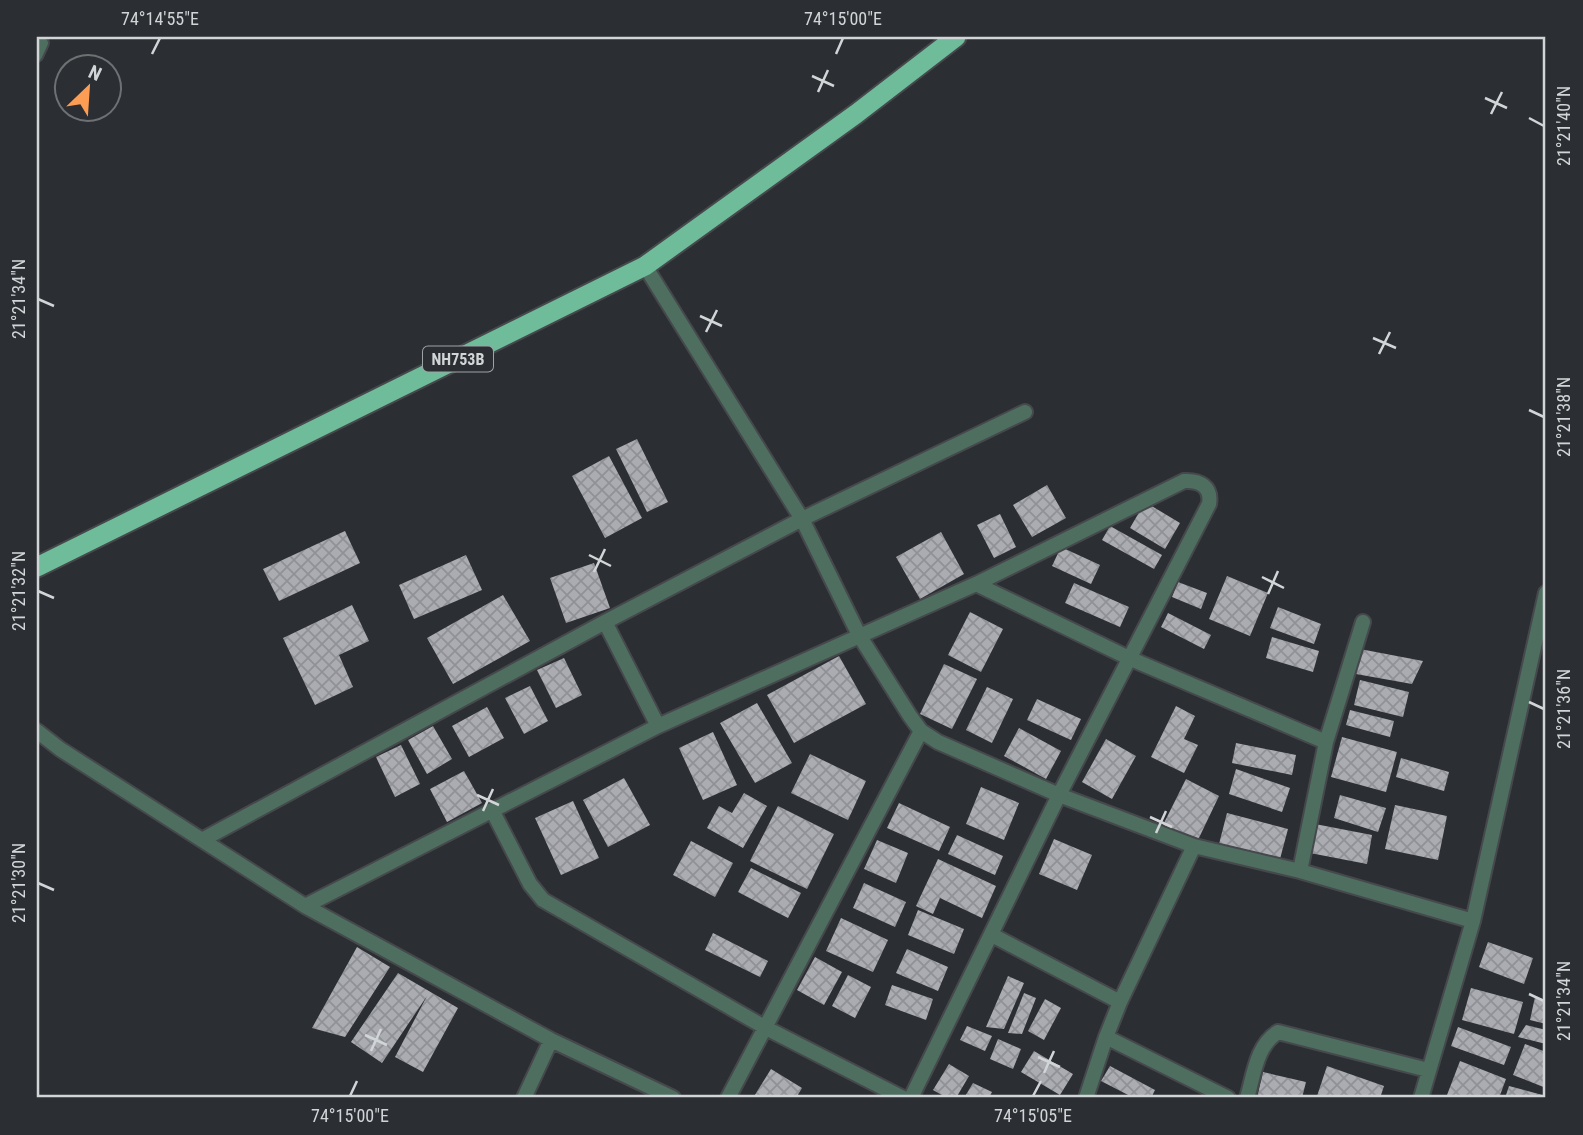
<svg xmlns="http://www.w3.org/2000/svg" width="1583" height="1135" font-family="'Roboto Condensed',sans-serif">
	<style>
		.building { fill: url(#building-cross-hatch) }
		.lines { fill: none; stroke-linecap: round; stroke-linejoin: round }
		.service-casing { stroke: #46494c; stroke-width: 14 }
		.minor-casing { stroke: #46494c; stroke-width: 18 }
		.trunk-casing { stroke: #46494c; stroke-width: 23 }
		.service { stroke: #4e6f60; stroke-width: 10 }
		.minor { stroke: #4e6f60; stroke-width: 14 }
		.trunk { stroke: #6fbc9a; stroke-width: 19 }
		.ticks { fill: none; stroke: #d2d5d7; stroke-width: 2.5 }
		.labels { text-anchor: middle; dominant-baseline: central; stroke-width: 7; stroke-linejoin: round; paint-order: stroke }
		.shield { fill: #2b2e32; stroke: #a0a3a6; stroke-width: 2 }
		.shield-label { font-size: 16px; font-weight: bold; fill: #d2d5d7 }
		.neatline { fill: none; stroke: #d2d5d7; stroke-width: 2.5 }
		.ticks-label { font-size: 18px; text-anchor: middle; fill: #d2d5d7 }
	</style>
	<defs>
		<pattern id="building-cross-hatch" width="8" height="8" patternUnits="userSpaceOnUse" patternTransform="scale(1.75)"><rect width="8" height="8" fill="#abacb2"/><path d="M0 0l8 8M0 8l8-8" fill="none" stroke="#909196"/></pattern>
	</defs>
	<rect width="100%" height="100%" fill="#2b2e32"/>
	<path class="building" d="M637,439L668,502L647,512L616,449Z
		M609,456L642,518L605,538L572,476Z
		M1047,485L1066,518L1032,537L1013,505Z
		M1145,502L1180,523L1165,549L1130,528Z
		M1000,514L1016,547L994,558L977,525Z
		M1110,526L1162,555L1154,569L1102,540Z
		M345,531L360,563L279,601L263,569Z
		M941,532L964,574L920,599L896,557Z
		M1061,547L1100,565L1091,584L1052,566Z
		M466,555L482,590L414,619L399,585Z
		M594,563L610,608L566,623L550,578Z
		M1227,576L1268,593L1250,636L1209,619Z
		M1178,582L1207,593L1201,609L1172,597Z
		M1074,583L1129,607L1120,627L1065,603Z
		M503,595L530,641L453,684L427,638Z
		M352,605L369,641L339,655L353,687L315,705L283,638Z
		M1278,607L1321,624L1314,644L1270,628Z
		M970,612L1003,629L981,672L948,655Z
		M1168,613L1211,635L1204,649L1161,627Z
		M1272,637L1319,651L1313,672L1266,658Z
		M1360,649L1423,661L1412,684L1356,674Z
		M839,656L866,704L794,743L767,695Z
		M564,658L582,695L556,708L537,670Z
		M944,664L977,679L952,729L920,714Z
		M1360,680L1409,692L1403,717L1354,705Z
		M530,686L548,721L524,734L505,698Z
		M987,687L1013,699L992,743L966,730Z
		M1037,699L1081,719L1071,740L1027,720Z
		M757,703L792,763L755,783L720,723Z
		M1176,706L1195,716L1184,739L1198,745L1184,773L1151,757Z
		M487,707L504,738L469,757L452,726Z
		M1350,710L1394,721L1390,737L1346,725Z
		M433,726L452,759L427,774L408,740Z
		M1019,728L1061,751L1046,779L1004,756Z
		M713,732L737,785L703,800L679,748Z
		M1342,737L1397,752L1386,792L1331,777Z
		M1106,739L1136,756L1112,799L1082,782Z
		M1236,743L1296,755L1292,775L1232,763Z
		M401,745L420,784L395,797L376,757Z
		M810,754L866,781L848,820L791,793Z
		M1401,758L1449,772L1444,791L1396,777Z
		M1236,769L1290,788L1282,812L1229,794Z
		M464,771L482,803L447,822L430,789Z
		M624,778L650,825L608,847L583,800Z
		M1186,779L1219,796L1197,842L1163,825Z
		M981,787L1019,803L1004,840L966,824Z
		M744,793L767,806L743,848L707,828L719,806L732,813Z
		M1340,795L1386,808L1378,832L1334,818Z
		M573,801L599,858L561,875L535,818Z
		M899,803L950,827L939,851L887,828Z
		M1395,805L1447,816L1438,860L1385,849Z
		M778,806L834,834L807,889L750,861Z
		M1227,813L1288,829L1280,859L1219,844Z
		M1315,824L1372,835L1367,864L1310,853Z
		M957,835L1003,856L995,875L948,854Z
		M1054,839L1092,855L1077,890L1039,874Z
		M877,840L908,853L896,883L864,869Z
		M691,841L733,863L715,897L673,875Z
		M938,859L996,886L982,918L940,898L933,914L916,906Z
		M751,868L801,893L788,918L738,892Z
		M864,883L906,902L895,927L853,908Z
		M918,910L964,929L954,954L908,935Z
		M841,918L888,940L873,972L826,951Z
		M713,933L768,961L760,977L705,950Z
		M1488,942L1533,958L1524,984L1479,967Z
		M357,947L390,967L345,1037L312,1028Z
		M907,949L948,967L938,991L896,973Z
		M815,957L842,972L824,1005L797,990Z
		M398,973L458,1008L423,1072L395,1057L427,996L382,1063L351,1042Z
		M848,975L871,987L855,1018L832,1006Z
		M1008,976L1024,983L1004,1029L986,1027Z
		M892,985L933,999L926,1020L885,1005Z
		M1471,988L1523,1002L1514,1034L1462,1020Z
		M1024,993L1036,998L1022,1034L1008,1033Z
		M1535,997L1546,1000V1024L1530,1020Z
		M1045,999L1061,1008L1044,1040L1028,1031Z
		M1526,1025L1546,1030V1044L1518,1037Z
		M967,1026L992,1036L985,1051L960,1040Z
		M1458,1027L1511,1047L1504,1065L1451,1046Z
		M998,1039L1021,1049L1013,1069L990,1059Z
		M1525,1044L1546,1052V1088L1513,1075Z
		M1034,1051L1073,1074L1060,1095L1021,1072Z
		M1460,1061L1506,1079L1499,1098H1454L1447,1095Z
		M949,1064L969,1076L956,1098H947L933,1090Z
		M1110,1066L1155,1090L1151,1098H1134L1101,1081Z
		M1327,1066L1384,1086L1380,1098H1322L1317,1096Z
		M771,1069L802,1088L796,1098H753Z
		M1263,1072L1306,1082L1302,1098H1257Z
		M973,1083L992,1092L989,1098H964Z
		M1509,1086L1546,1096V1098H1505Z"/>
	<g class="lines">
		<g class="service-casing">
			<path id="service" d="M37,56L43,43"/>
		</g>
		<g class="minor-casing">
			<path id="minor" d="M645,266L802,519L859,635L910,716L921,731L938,742L1059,795L1194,846L1300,871L1473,921
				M976,584L1131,659L1326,742
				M605,622L658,726
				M37,731L60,749L305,906L551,1040L673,1098
				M492,810L530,884L543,900L766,1028L903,1098
				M202,840L605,622L802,519L1025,412
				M1300,871L1326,742L1363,622
				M305,906L658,726L976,584L1184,481C1200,480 1212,487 1209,504L1059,795L911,1098
				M992,935L1120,1002
				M1106,1037L1228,1098
				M524,1098L551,1040
				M728,1098L921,731
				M1086,1098L1106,1037L1120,1002L1194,846
				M1247,1098C1254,1075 1256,1046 1278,1032L1428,1070
				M1421,1098L1473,921L1546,593"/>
		</g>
		<g class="trunk-casing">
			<path id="trunk" d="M37,567L645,266L856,114L956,37"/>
		</g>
		<use href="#service" class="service"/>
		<use href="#minor" class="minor"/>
		<use href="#trunk" class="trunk"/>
	</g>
	<path class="ticks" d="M152,54L160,38M836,54L843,38M812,76L834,86M818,92L828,70M1485,98L1507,108M1491,114L1502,92M1529,118L1544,126M38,299L54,306M700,316L722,326M706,332L717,310M1373,338L1396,348M1379,354L1390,332M1529,410L1544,417M589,555L611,566M594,572L605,549M1262,577L1284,588M38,591L54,598M1268,594L1278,571M1529,702L1544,709M477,795L499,805M483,811L493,789M1150,817L1172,827M1156,833L1166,811M38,883L54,890M1529,994L1544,1001M365,1035L387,1045M371,1051L381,1029M1038,1057L1060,1067M1044,1073L1054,1051M350,1096L357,1081M1033,1096L1041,1081"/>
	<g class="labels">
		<rect class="shield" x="423" y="346.5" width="70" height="25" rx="5"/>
		<g class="shield-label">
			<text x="458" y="359">NH753B</text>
		</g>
	</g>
	<rect width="1583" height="1135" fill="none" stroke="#2b2e32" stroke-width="77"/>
	<g transform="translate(88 88) rotate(25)"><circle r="33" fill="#2b2e32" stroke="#6e7174" stroke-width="2"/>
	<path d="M0-5L12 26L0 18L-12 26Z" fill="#fd9d54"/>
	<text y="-10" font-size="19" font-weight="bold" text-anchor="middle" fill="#d2d5d7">N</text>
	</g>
	<rect x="38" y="38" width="1506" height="1058" class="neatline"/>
	<g class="ticks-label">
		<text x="160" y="25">74°14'55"E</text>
		<text x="843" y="25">74°15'00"E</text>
		<text transform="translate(1564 126) rotate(-90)" y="6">21°21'40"N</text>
		<text transform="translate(19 299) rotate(-90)" y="6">21°21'34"N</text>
		<text transform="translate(1564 417) rotate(-90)" y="6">21°21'38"N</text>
		<text transform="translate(19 591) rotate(-90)" y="6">21°21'32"N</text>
		<text transform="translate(1564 709) rotate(-90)" y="6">21°21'36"N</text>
		<text transform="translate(19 883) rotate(-90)" y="6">21°21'30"N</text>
		<text transform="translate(1564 1001) rotate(-90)" y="6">21°21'34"N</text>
		<text x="350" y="1122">74°15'00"E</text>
		<text x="1033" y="1122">74°15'05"E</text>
	</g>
</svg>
